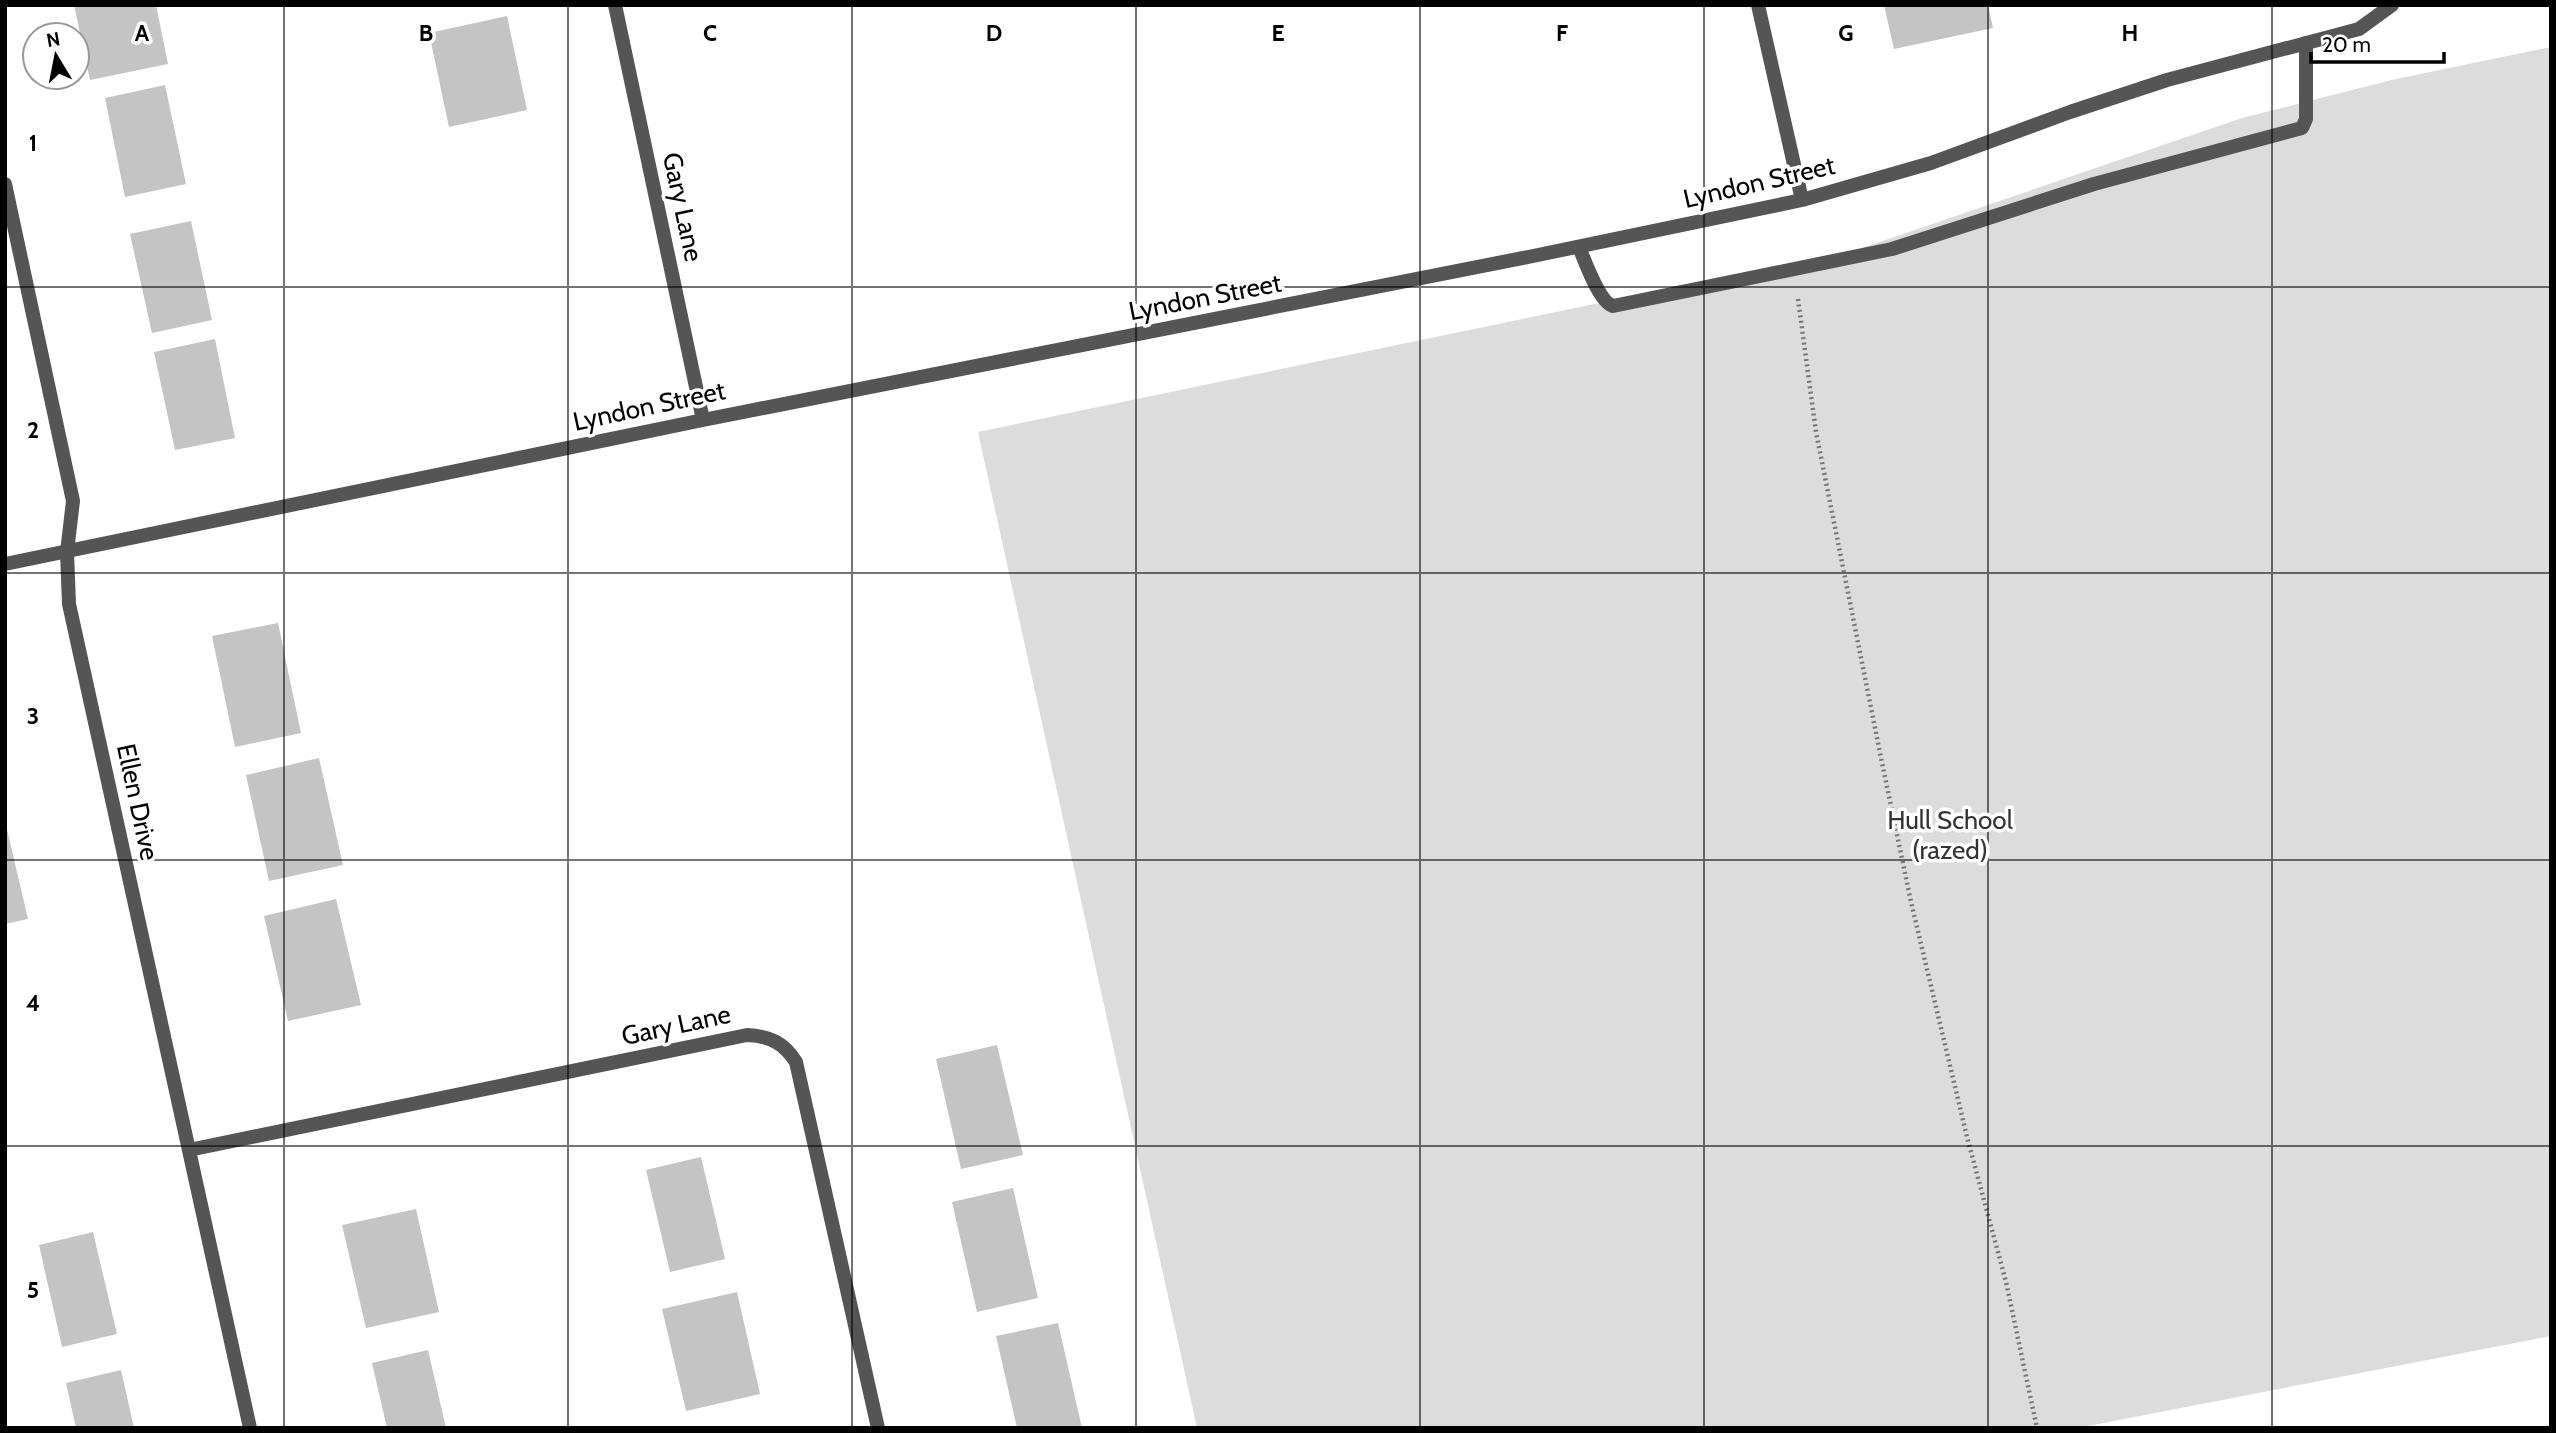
<svg xmlns="http://www.w3.org/2000/svg" width="2556" height="1433" font-family="Cabin,sans-serif">
	<style>
		.green { fill: #dcdcdc }
		.building { fill: #c4c4c4 }
		.lines { fill: none; stroke-linecap: round; stroke-linejoin: round }
		.path { stroke: #777; stroke-width: 4.5; stroke-dasharray: 2 3.5; stroke-linecap: butt }
		.service { stroke: #555; stroke-width: 14 }
		.minor { stroke: #555; stroke-width: 14 }
		.grid { fill: none; stroke: #000; stroke-width: 2; stroke-opacity: 0.55 }
		.labels { text-anchor: middle; dominant-baseline: central; stroke-width: 7; stroke-linejoin: round; paint-order: stroke }
		.street-label { font-size: 26px; fill: #000; stroke: #fff }
		.park-label { font-size: 26px; fill: #333; stroke: #fff }
		.grid-label { font-size: 23px; text-anchor: middle; font-weight: bold; fill: #000; stroke: #fff; stroke-width: 7; stroke-linejoin: round; paint-order: stroke }
	</style>
	<rect width="100%" height="100%" fill="#fff"/>
	<path class="green" d="M2551,47V1336L2078,1428H1197L978,432L1859,249L2242,118L2396,79Z"/>
	<path class="building" d="M74,5H156L168,64L90,80Z
		M1884,5H1988L1993,28L1894,49Z
		M507,16L527,110L449,127L429,33Z
		M165,85L186,184L125,197L105,98Z
		M191,221L212,320L152,333L130,234Z
		M215,339L235,438L175,450L154,352Z
		M278,623L301,733L235,747L212,636Z
		M319,758L343,865L269,881L246,775Z
		M5,821L28,919L5,924Z
		M336,899L361,1005L288,1021L264,916Z
		M997,1045L1023,1155L961,1169L936,1059Z
		M701,1157L725,1259L670,1272L646,1170Z
		M1013,1188L1038,1298L977,1312L952,1202Z
		M416,1209L439,1312L366,1328L342,1225Z
		M93,1232L117,1334L62,1347L39,1245Z
		M737,1292L760,1394L686,1411L662,1309Z
		M1058,1323L1082,1428H1017L996,1336Z
		M428,1350L446,1428H387L372,1363Z
		M121,1370L134,1428H76L66,1383Z"/>
	<g class="lines">
		<path class="path" d="M1798,299L1816,432L1880,753L1911,902L1967,1137L2006,1282L2037,1428"/>
		<path class="service" d="M1579,247C1585,261 1599,302 1613,306L1892,249L2094,184L2302,128L2306,119V43"/>
		<path class="minor" d="M615,5L703,420
			M1758,5L1802,200
			M5,184L73,501L67,552L69,604L250,1428
			M5,564L703,420L1533,256L1802,200L1931,163L2070,112L2167,80L2359,29L2392,5
			M189,1150L747,1035C770,1036 784,1043 796,1062L878,1428"/>
	</g>
	<path class="grid" d="M284,5V1428M568,5V1428M852,5V1428M1136,5V1428M1420,5V1428M1704,5V1428M1988,5V1428M2272,5V1428M5,287H2551M5,573H2551M5,860H2551M5,1146H2551"/>
	<g class="labels">
		<g class="street-label">
			<text transform="translate(1759 182) rotate(-13)">Lyndon Street</text>
			<text transform="translate(683 207) rotate(78)">Gary Lane</text>
			<text transform="translate(1205 297) rotate(-11)">Lyndon Street</text>
			<text transform="translate(649 406) rotate(-12)">Lyndon Street</text>
			<text transform="translate(138 802) rotate(78)">Ellen Drive</text>
			<text transform="translate(676 1025) rotate(-12)">Gary Lane</text>
		</g>
		<g class="park-label">
			<text x="1950" y="820">Hull School<tspan x="1950" dy="30">(razed)</tspan></text>
		</g>
	</g>
	<g class="grid-label">
		<text x="142" y="41">A</text>
		<text x="426" y="41">B</text>
		<text x="710" y="41">C</text>
		<text x="994" y="41">D</text>
		<text x="1278" y="41">E</text>
		<text x="1562" y="41">F</text>
		<text x="1846" y="41">G</text>
		<text x="2130" y="41">H</text>
		<text x="33" y="151">1</text>
		<text x="33" y="438">2</text>
		<text x="33" y="724">3</text>
		<text x="33" y="1011">4</text>
		<text x="33" y="1298">5</text>
	</g>
	<rect width="2556" height="1433" fill="none" stroke="#000000" stroke-width="14"/>
	<g transform="translate(56 56) rotate(350)"><circle r="33" fill="#ffffff" stroke="#999999" stroke-width="2"/>
	<path d="M0-5L12 26L0 18L-12 26Z" fill="#000000"/>
	<text y="-10" font-size="19" font-weight="bold" text-anchor="middle" fill="#000000">N</text>
	</g>
	<path d="M2311 52v10h133v-10" fill="none" stroke="#000000" stroke-width="3.5"/>
	<text x="2322" y="52" font-size="21" fill="#000000" stroke="#ffffff" stroke-width="5" paint-order="stroke">20 m</text>
</svg>
